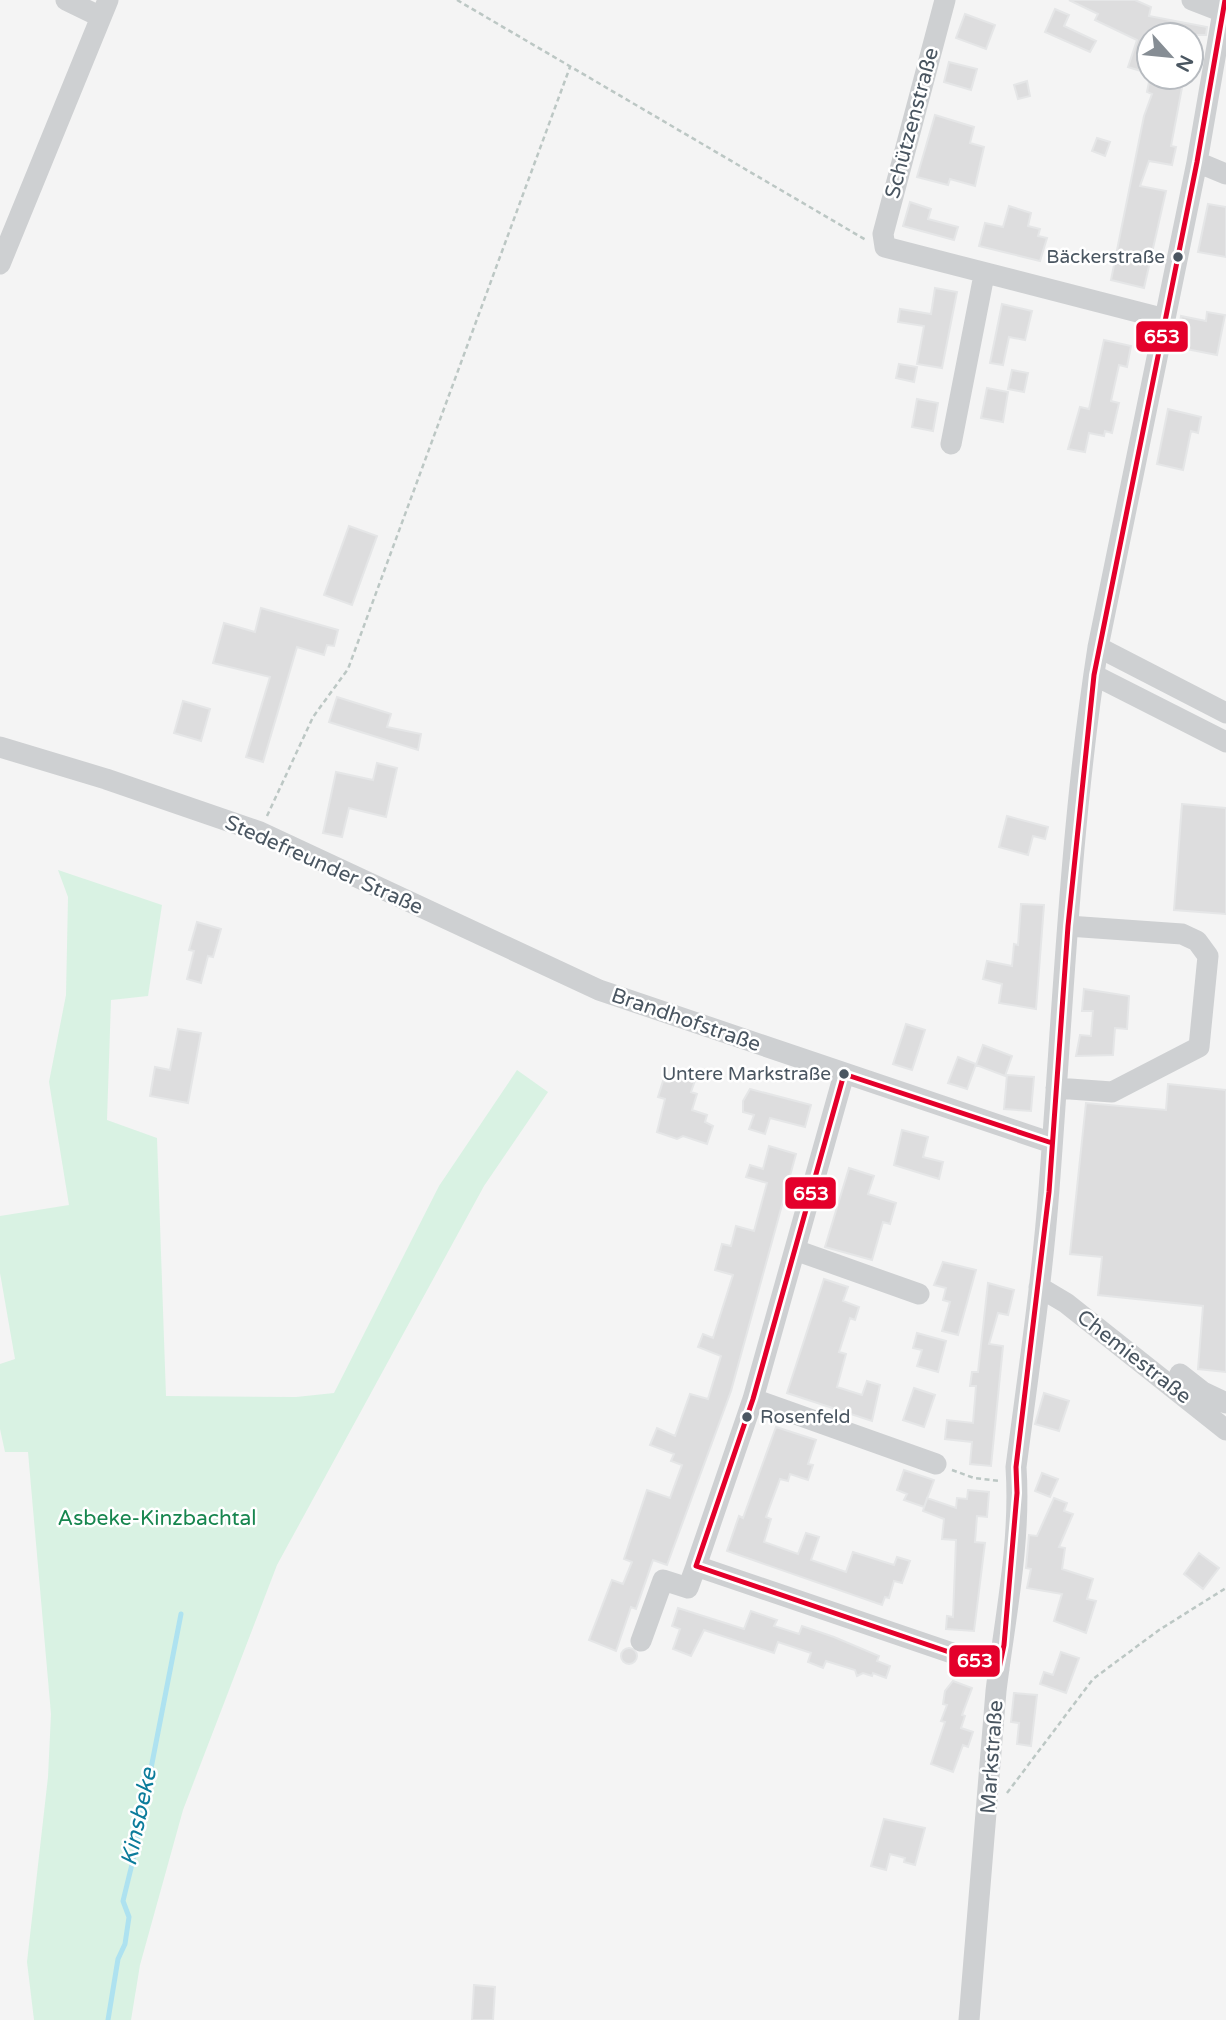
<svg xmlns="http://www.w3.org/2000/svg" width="1226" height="2020" font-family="'Varela Round',sans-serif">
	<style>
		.green { fill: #d9f2e3 }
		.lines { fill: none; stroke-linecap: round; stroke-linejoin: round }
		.stream { stroke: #aee2f0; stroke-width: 5 }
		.building { fill: #ddddde; stroke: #e5e6e7; stroke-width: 2 }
		.path { stroke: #bcc7c4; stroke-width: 2.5; stroke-dasharray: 5 3.5; stroke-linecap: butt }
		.minor { stroke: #ced0d2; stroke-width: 21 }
		.bus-1-casing { stroke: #fff; stroke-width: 10 }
		.bus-1 { stroke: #e4002b; stroke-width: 5 }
		.bus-dot { fill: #4a5661; stroke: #fff; stroke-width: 2.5 }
		.labels { text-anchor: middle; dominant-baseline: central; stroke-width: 5; stroke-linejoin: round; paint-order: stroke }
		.bus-label { font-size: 19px; fill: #4a5661; stroke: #fff; text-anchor: end }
		.street-label { font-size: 21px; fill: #4a5661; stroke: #fff }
		.park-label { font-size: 21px; fill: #17864f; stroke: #fff }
		.water-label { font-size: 23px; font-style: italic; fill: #0c7c9b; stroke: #fff }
		.line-badge { stroke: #fff; stroke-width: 2.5 }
		.badge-label { font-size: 19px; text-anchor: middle; font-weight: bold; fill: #fff }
	</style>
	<rect width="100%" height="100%" fill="#f4f4f4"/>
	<path class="green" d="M58,870L162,905L148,996L111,1000L107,1120L157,1138L166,1396L296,1397L334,1393L439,1186L517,1070L548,1092L484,1186L277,1565L183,1810L140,1965L131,2020H34L27,1962L48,1777L51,1714L28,1452H5L0,1429V1364L15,1359L0,1273V1216L69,1205L49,1082L66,995L68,897Z"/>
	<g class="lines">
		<path class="stream" d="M108,2020L118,1959L125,1944L129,1917L123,1901L134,1856L181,1614"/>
	</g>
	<path class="building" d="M1069,0H1135L1151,7L1149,16L1207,27L1206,35H1149V57L1144,72L1128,67L1137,40L1095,20L1098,14Z
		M1055,9L1069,15L1064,26L1096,41L1090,52L1045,32Z
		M965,14L995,25L986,49L956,38Z
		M949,62L977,69L971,90L944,82Z
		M1150,77H1184L1171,146L1176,147L1172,165L1149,161L1140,186L1166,191L1144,288L1111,280L1144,116L1152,94L1147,92Z
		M1027,81L1030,96L1018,99L1014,85Z
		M935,115L974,127L970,143L984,147L975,186L950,179L948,185L917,177Z
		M1097,138L1110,142L1105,156L1092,151Z
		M910,202L931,209L928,219L958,227L954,240L903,226Z
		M1208,204L1226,207V257L1198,252Z
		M1009,206L1031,213L1028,226L1040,229L1038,236L1047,238L1040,261L979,246L985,223L1003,227Z
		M935,288L957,292L942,368L917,364L924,326L898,322L900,309L931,314Z
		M1002,304L1032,311L1025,340L1009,337L1003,365L990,363Z
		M1207,312L1225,315L1217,355L1176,347L1181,316L1206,321Z
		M1104,340L1131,346L1127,367L1119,365L1111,401L1119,403L1112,433L1105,431L1104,436L1089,433L1085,452L1068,449L1080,407L1089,409Z
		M899,364L917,367L914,382L896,378Z
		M1012,370L1028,373L1024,392L1008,389Z
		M987,388L1008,392L1003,422L981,418Z
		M917,399L938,403L933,431L912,427Z
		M1168,409L1201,417L1198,433L1191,431L1183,470L1157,464Z
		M349,526L377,536L352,605L324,595Z
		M261,608L338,630L334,646L327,645L324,655L297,647L263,762L246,757L270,677L213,663L224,623L255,632Z
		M337,697L391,714L387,727L421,734L418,750L329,722Z
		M183,701L210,709L201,741L174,733Z
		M377,763L397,768L386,817L349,808L342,837L323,833L336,772L373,780Z
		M1182,804L1226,808V914L1174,910Z
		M1007,816L1048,827L1045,839L1033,836L1028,855L999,847Z
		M1021,904L1044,905L1036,1009L999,1003L1002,984L983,979L987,961L1012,966L1014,944L1018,945Z
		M197,922L221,929L213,957L208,956L201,983L187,979L194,951L189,950Z
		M1084,989L1129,996L1127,1029L1115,1028L1113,1055L1076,1056L1080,1035L1091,1036L1093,1011H1082Z
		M906,1024L925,1030L912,1070L893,1064Z
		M178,1029L201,1033L188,1103L150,1096L155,1067L170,1070Z
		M983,1045L1012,1056L1005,1076L976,1065Z
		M958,1057L976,1064L967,1089L948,1083Z
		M678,1069L697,1075L691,1092L697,1094L692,1110L707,1115L705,1122L713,1126L707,1144L683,1136L677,1139L657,1132L665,1099L658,1097L663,1081L667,1082L676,1077Z
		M1007,1075L1034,1077L1031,1111L1004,1109Z
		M1168,1084L1226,1090V1372L1198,1369L1203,1306L1098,1295L1102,1257L1070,1254L1086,1103L1166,1110Z
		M750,1089L811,1105L805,1127L770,1118L765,1134L749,1129L754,1115L743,1112V1101Z
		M902,1130L928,1137L923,1157L943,1162L939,1179L894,1165Z
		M769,1146L796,1154L731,1391L667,1565L653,1560L636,1609L631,1607L616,1651L589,1640L612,1580L623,1584L632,1562L624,1559L647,1490L670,1498L682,1465L671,1461L674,1454L650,1445L657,1428L675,1436L690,1394L708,1399L721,1356L698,1347L703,1334L713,1338L733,1275L715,1270L722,1244L731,1246L736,1226L754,1231L767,1183L746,1177L750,1165L763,1169Z
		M849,1168L874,1176L868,1194L896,1203L890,1224L883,1222L872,1260L825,1247Z
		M943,1262L976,1270L958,1335L942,1331L950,1302L943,1300L946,1288L934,1285Z
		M824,1279L848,1287L843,1301L859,1307L855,1320L850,1318L839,1352L846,1354L837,1387L862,1395L867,1381L880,1385L872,1421L787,1393Z
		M988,1283L1014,1290L1008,1315L998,1313L989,1344L1003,1346L991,1466L970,1464L972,1442L945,1439L947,1420L973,1423L976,1386H970L972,1372H978Z
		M917,1333L946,1341L938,1372L917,1366L922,1350L913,1348Z
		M914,1388L935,1395L924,1427L903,1420Z
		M1044,1393L1069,1401L1059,1431L1035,1424Z
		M776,1427L816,1440L808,1464L813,1465L808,1480L790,1474L788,1481L780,1479L766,1517L771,1519L764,1542L798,1554L806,1533L819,1537L811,1560L846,1572L853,1552L894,1565L897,1557L910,1561L902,1583L894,1581L889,1598L885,1597L882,1605L727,1551L739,1516L743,1518Z
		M904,1470L934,1480L924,1507L904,1500L907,1494L897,1490Z
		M1042,1473L1058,1479L1050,1497L1035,1491Z
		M968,1490L989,1492L987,1517L977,1516L975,1542L985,1543L974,1631L946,1629L947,1616L953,1617L956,1540L942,1539L944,1519L923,1511L927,1498L956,1508L957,1498L967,1499Z
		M1054,1498L1067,1503L1064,1511L1073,1514L1059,1547L1065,1548L1062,1569L1093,1579L1087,1599L1096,1601L1086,1633L1054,1621L1062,1594L1027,1588L1031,1569L1026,1568L1029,1535L1037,1536Z
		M1199,1553L1219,1568L1203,1589L1184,1574Z
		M678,1608L744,1629L751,1611L777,1620L774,1626L799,1634L802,1626L834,1637L879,1656L877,1661L890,1666L886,1678L873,1673L872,1676L863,1673L857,1676L855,1670L826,1661L823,1668L808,1662L811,1653L778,1642L774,1653L704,1630L691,1656L673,1649L680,1629L672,1626Z
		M621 1656a8 8 0 1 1 16 0a8 8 0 1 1-16 0Z
		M1061,1652L1079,1658L1066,1693L1040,1684L1044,1672L1053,1675Z
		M953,1681L972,1688L962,1715L965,1716L961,1728L973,1732L968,1747L963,1745L953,1772L931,1764L945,1722L941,1721L947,1705L943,1704L945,1691Z
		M1014,1693L1037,1695L1031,1746L1017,1744L1019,1723L1011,1722Z
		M884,1819L925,1828L915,1865L904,1862L905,1858L890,1854L886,1870L871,1866Z
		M474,1985L495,1987L493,2020H472Z"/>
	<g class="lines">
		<path class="path" d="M457,0L866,240
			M267,816L313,717L348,669L570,67
			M952,1470L974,1478L1000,1481
			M1007,1793L1093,1679L1159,1630L1226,1588"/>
		<path class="minor" d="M66,0L101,17
			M945,0L883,234L885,247L1165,319
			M1192,0L1223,12
			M1197,162L1226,174
			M0,264L108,0
			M951,444L984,275
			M1098,647L1226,713
			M1094,675L1226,742
			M0,747L106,779L260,832L599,990L1052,1143
			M844,1074L753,1399L696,1566L999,1669
			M1056,1088L1112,1092L1199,1047L1208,956L1197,941L1182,934L1068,926
			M795,1250L919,1294
			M1039,1287L1066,1303L1226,1430
			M1180,1374L1203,1392L1226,1403
			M753,1399L936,1464
			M641,1641L663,1580L688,1588L696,1566
			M969,2020L996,1691C1005,1618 1021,1542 1016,1467C1028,1375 1042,1282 1049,1189C1063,1009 1070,826 1098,647L1197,162L1225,0"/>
		<g class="bus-1-casing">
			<path id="bus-1" d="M1052,1143L844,1074L753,1399L696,1566L999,1669L1004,1645L1017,1493L1016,1467L1049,1192L1068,926L1094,675L1197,162L1225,0"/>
		</g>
		<use href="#bus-1" class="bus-1"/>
	</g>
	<g class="bus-dot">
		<circle cx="1178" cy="257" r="6"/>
		<circle cx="844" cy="1074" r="6"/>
		<circle cx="747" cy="1417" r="6"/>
	</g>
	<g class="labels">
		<g class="bus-label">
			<text x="1165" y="257">Bäckerstraße</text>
			<text x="831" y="1074">Untere Markstraße</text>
			<text x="760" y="1417" text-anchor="start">Rosenfeld</text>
		</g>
		<g class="street-label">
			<text transform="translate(912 123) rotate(-75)">Schützenstraße</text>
			<text transform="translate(324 865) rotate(24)">Stedefreunder Straße</text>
			<text transform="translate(686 1020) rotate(19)">Brandhofstraße</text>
			<text transform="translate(1134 1357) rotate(38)">Chemiestraße</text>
			<text transform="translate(992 1757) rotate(-86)">Markstraße</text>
		</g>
		<g class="park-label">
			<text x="157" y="1518">Asbeke-Kinzbachtal</text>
		</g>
		<g class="water-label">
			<text transform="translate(139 1817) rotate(-78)">Kinsbeke</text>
		</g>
	</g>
	<g class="line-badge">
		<rect x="1135" y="320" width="54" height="33" rx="7" fill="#e4002b"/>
		<rect x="784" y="1176" width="53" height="34" rx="7" fill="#e4002b"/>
		<rect x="948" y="1644" width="53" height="34" rx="7" fill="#e4002b"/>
	</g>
	<g class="badge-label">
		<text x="1162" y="343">653</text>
		<text x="811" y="1200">653</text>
		<text x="975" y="1667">653</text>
	</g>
	<g transform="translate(1170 56) rotate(117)"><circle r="33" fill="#ffffff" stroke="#b7bbc0" stroke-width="2"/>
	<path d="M0-5L12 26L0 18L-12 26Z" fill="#868d94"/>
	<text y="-10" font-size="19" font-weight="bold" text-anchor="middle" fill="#4a5661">N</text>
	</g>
</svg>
